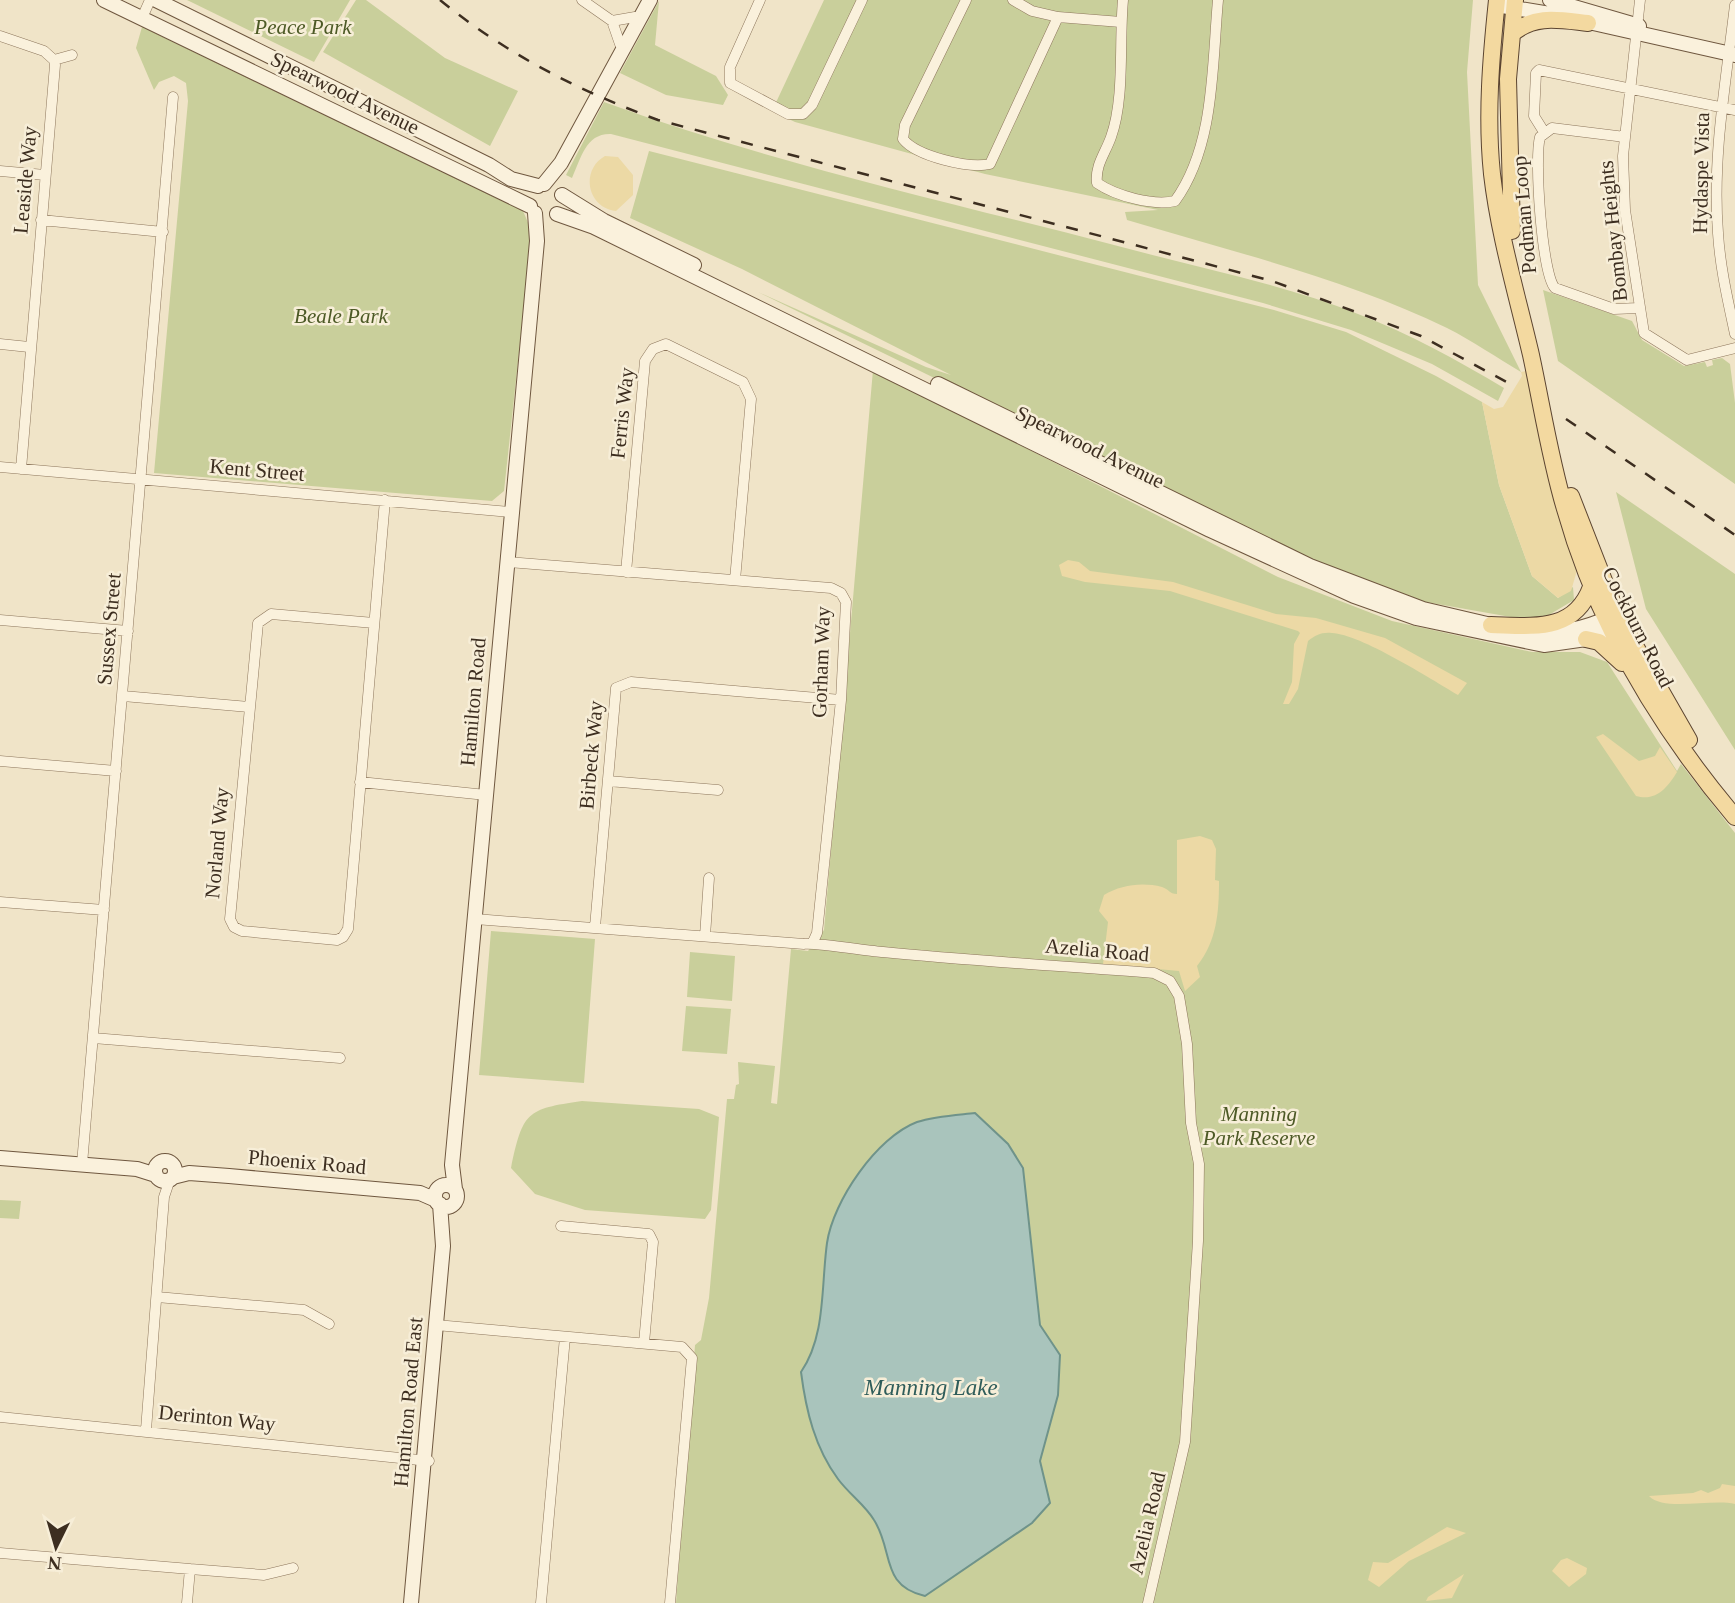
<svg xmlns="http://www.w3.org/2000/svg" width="1735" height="1603" font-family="'Times New Roman',serif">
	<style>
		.green { fill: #c9cf9b }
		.sand { fill: #ecd9a5 }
		.water { fill: #a9c4bc; stroke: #6f938a; stroke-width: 2 }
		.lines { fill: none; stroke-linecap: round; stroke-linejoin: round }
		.street-casing { stroke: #8d765c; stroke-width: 11 }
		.secondary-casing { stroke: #6f573f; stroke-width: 16 }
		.primary-casing { stroke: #5b4430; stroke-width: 18 }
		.street { stroke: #faf1dc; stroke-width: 10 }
		.secondary { stroke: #faf1dc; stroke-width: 14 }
		.primary { stroke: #f3d9a0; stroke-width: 16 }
		.rail { stroke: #3d2e20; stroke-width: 2.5; stroke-dasharray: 12 12; stroke-linecap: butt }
		.labels { text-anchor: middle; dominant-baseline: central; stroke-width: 5; stroke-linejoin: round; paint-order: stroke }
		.park-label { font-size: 21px; font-style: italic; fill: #4d5a26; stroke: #f7eed8 }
		.street-label { font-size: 21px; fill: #3d2e20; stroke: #f7eed8 }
		.water-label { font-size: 23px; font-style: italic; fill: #2f5d5a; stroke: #f7eed8 }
	</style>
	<rect width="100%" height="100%" fill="#f0e4c8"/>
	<path class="green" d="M187,0H350L314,62Z
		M356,0H366L445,58L518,91L490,146L323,52Z
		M824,0H1473L1467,72L1478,285L1521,372C1497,358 1473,341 1447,328C1346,279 1234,252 1127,220L1125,212L1158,210L985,174L795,122L772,111Z
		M659,1L655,45L716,76L728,95L723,105L666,95L620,73Z
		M142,27L523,211L532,232L504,491L492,501L154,473L188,101L186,83L174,76L159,82L154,90L136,48Z
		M604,102C769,162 944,201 1114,245C1195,267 1279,283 1358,314C1410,334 1457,360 1504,388L1498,401L1432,364L1351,330L1263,303L611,134C586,133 581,158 572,178L566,175Z
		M649,151L1274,310L1346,332L1436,376L1482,402L1499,485L1532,576L1558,598L1573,587L1574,600L1542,619H1522L1409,599L1275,544L758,292L926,367L951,375L742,269L630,218Z
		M1543,290L1632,321L1642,340L1684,366L1705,362L1707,367L1713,365L1712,360L1722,358L1730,364L1735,403V484L1558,361Z
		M873,370L1278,577L1392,621L1532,652H1580L1607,662L1677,771L1681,764L1735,833V1603H676L695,1345L701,1340L709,1298L727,1099H734L736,1085L739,1084L738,1062L775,1066L771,1103L777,1104L791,949L808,951L824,930Z
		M1616,492L1735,574V750L1646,609Z
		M491,931L595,939L584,1083L479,1075Z
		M690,952L735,956L732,1001L687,997Z
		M686,1006L731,1009L727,1054L682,1051Z
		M582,1101L699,1109L719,1117L711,1210L705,1219L585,1210L535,1194L511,1168C523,1112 526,1109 582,1101Z
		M0,1200L21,1201L19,1219L0,1218Z"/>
	<path class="sand" d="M605,156L618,157L633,175V195L616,211C587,208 580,170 605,156Z
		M1526,371L1552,479L1578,567L1571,591L1558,598L1532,576L1499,485L1482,402L1494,409L1503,407L1522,376L1521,372Z
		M1068,560L1079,562L1090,571L1173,582L1276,614L1316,618L1385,638L1467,683L1458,695C1431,679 1360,634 1332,633C1321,632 1316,635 1308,641L1298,689L1289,704H1283L1292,682L1294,644L1300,633L1298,631L1170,591L1085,582L1062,576L1059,565Z
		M1603,734L1639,761L1655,756L1660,747L1677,772C1668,787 1656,802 1636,796L1596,737Z
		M1200,836L1212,840L1216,849L1215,880L1219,881C1219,912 1217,941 1197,966L1200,977L1185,991L1179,971L1103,964L1108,922L1099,911L1104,895C1121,885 1142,882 1162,887C1169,889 1169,894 1177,894V840Z
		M1722,1484L1735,1486V1504C1713,1498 1664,1512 1649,1496L1693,1493L1701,1490L1708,1493L1720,1488Z
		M1447,1527L1466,1533L1409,1561L1379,1587L1368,1580L1373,1562L1388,1563Z
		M1567,1558L1587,1568L1586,1574L1569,1587L1552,1571L1561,1560Z
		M1464,1574L1452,1598L1426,1601L1428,1597Z"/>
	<path class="water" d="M975,1113L1008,1144L1023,1168L1040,1325L1060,1355L1058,1395L1040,1461L1050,1503L1032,1523L925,1596C880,1586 894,1551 874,1520C865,1505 849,1494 838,1479C815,1448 806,1411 801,1372C826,1336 821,1286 827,1243C833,1201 877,1137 917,1122C935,1116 957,1115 975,1113Z"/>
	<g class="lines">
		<g class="street-casing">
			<path id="street" d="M582,0L612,21L620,44
				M760,0L730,67V83L788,114H803L812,105L862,0
				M966,0L905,125L903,139C916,156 969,169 990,164L1058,17L1032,11L1013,0
				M1123,0C1119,42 1125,98 1111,137C1105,154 1095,165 1097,183C1116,196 1153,206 1175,201C1215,146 1212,65 1218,0
				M1640,0L1623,156L1625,210L1644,333L1687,360L1735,348
				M1735,5C1726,81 1712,157 1718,233C1720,267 1728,301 1735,334
				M1058,17L1121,22
				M142,18L150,0
				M612,21L635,17
				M0,36L44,51L54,60L55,65L21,469
				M54,60L72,55
				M1544,132L1534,116L1536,73L1539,70L1735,110
				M1625,137L1552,128L1540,137C1534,158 1542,275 1555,288L1614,309L1639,308
				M0,171L45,175
				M41,220L163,232
				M0,344L29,347
				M0,467L511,512
				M507,562L831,588L841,593L846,602L841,700L817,933L813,942
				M626,572L645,361L653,349L666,344L743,382L751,399L735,580
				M0,620L128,631
				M374,623L271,614L258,623L230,919L234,927L242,931L337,940L343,937L348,929L385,500
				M123,696L249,707
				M0,761L116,771
				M608,781L718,790
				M360,782L486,795
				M0,902L104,910
				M475,919L804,944C812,942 869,951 883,952C973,961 1064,966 1154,973L1170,981L1179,996L1187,1044L1191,1123L1199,1164L1198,1241L1185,1442L1148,1603
				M595,927L616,688L631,682L841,700
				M705,936L709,878
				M93,1038L340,1058
				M82,1164L173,97
				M561,1226L649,1234L653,1242L644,1343
				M157,1297L304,1310L329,1324
				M436,1325L682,1347L692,1358L670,1603
				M0,1417L429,1461
				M146,1430L164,1197L170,1179
				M0,1553L190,1569L187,1603
				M190,1569L264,1575L293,1568
				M541,1603L565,1337"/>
		</g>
		<g class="secondary-casing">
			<path id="secondary" d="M104,0L530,206
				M156,0L489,165L511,179L538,186
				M1550,0L1639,26
				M1496,5L1562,16L1735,55
				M544,184L561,163L650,0
				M562,195L604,221L694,265
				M557,214L594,227L1210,530L1354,596L1416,618L1544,645L1586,639L1620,625
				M938,384L1310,566L1423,609L1500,627
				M1519,631C1555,636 1582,630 1615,615
				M0,1158L137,1169L156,1175
				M155 1171a10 10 0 1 1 20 0a10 10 0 1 1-20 0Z
				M173,1177L189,1173L229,1176L420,1193L436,1200
				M435 1196a11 11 0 1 1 22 0a11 11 0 1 1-22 0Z
				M455,1189L452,1165L537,241L535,213
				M411,1603L443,1246L440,1204"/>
		</g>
		<g class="primary-casing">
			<path id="primary" d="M1497,0C1491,57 1486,116 1492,174C1499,235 1517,295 1531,355C1542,406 1550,459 1565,509C1597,623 1659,727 1735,817
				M1512,34C1534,14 1560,20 1588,23
				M1512,231L1508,79L1515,0
				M1571,496L1617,614L1689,740
				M1491,625C1532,626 1574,633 1591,587
				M1586,639L1599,642L1622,663"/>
		</g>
		<use href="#street" class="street"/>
		<use href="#secondary" class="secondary"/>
		<use href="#primary" class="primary"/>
		<path class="rail" d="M440,0C506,54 579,91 658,120L1272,281L1421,336L1514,386
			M1566,419L1735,535"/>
	</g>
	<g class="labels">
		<g class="park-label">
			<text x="303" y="27">Peace Park</text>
			<text x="341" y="316">Beale Park</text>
			<text x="1259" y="1114">Manning<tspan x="1259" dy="24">Park Reserve</tspan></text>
		</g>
		<g class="street-label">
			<text transform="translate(345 93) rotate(26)">Spearwood Avenue</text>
			<text transform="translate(1701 173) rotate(-89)">Hydaspe Vista</text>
			<text transform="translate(25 180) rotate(-85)">Leaside Way</text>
			<text transform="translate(1524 215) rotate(-95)">Podman Loop</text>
			<text transform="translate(1613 231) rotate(-96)">Bombay Heights</text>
			<text transform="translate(622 413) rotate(-84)">Ferris Way</text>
			<text transform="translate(1090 447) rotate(26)">Spearwood Avenue</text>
			<text transform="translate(257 470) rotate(5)">Kent Street</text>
			<text transform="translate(1638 627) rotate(63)">Cockburn Road</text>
			<text transform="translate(109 629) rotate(-85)">Sussex Street</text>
			<text transform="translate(821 662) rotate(-88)">Gorham Way</text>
			<text transform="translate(473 702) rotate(-85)">Hamilton Road</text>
			<text transform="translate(591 755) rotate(-85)">Birbeck Way</text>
			<text transform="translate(217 843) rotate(-85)">Norland Way</text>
			<text transform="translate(1097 950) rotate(5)">Azelia Road</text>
			<text transform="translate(307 1162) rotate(5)">Phoenix Road</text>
			<text transform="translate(408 1402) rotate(-85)">Hamilton Road East</text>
			<text transform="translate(217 1418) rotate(6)">Derinton Way</text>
			<text transform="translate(1147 1523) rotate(-77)">Azelia Road</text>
		</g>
		<g class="water-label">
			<text x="931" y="1387">Manning Lake</text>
		</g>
	</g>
	<g transform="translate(56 1547) rotate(185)" stroke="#f7eed8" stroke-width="5" paint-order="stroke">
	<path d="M0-5L12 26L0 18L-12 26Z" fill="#3d2e20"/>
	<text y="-10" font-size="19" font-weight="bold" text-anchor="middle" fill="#3d2e20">N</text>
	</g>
</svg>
